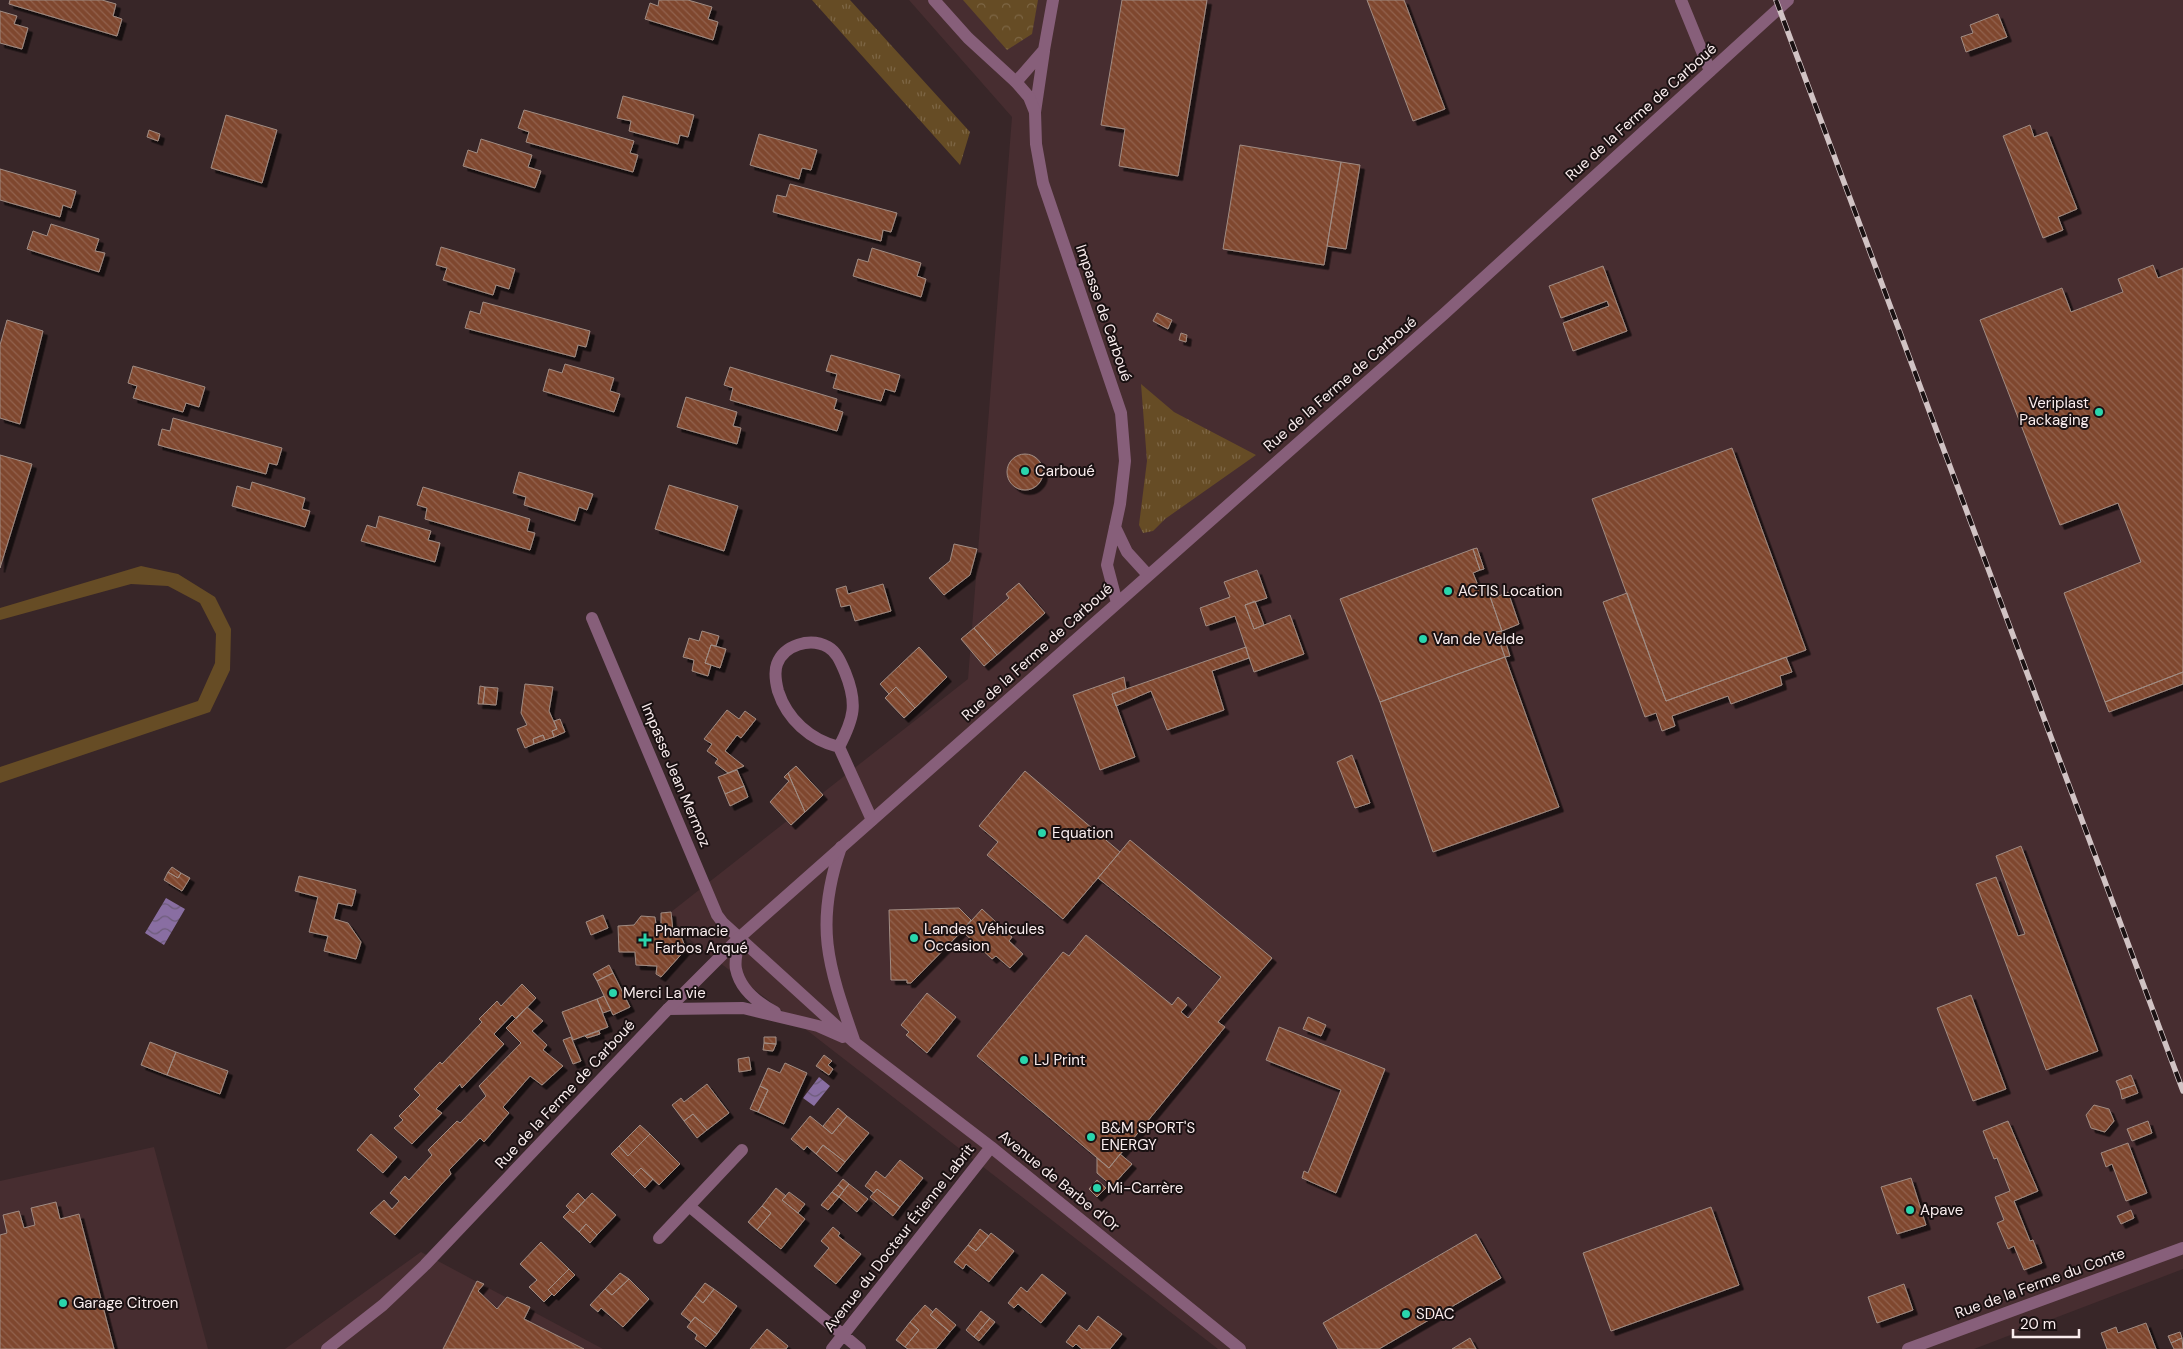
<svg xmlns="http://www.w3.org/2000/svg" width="2183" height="1349" font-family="'DM Sans',sans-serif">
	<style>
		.built { fill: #472d30 }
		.grass { fill: url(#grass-tufts) }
		.forest { fill: url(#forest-crowns) }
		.pitch { fill: #664c25 }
		.water { fill: url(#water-waves) }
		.building { fill: url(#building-back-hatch); stroke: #a08c83; filter: url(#shadow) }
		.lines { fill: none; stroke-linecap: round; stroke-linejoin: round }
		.minor { stroke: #875f7a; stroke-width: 12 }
		.tertiary { stroke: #875f7a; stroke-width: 12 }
		.rail-casing { stroke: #d1c3c4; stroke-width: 5.5 }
		.rail { stroke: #1a1112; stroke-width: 4; stroke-dasharray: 11; stroke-linecap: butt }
		.poi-dot { fill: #2ad5ac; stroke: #1a1112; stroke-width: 2 }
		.labels { text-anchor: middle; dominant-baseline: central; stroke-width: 4; stroke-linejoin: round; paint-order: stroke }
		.street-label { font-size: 15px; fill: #faedee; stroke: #1a1112 }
		.poi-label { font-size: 15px; fill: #faedee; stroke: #1a1112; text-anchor: start }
	</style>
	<defs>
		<pattern id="grass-tufts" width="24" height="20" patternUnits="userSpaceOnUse" patternTransform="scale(1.25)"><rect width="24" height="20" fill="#664c25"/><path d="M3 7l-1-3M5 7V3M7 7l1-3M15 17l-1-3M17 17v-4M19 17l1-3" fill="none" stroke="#7d6645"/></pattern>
		<pattern id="forest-crowns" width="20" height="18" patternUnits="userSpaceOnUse" patternTransform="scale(1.25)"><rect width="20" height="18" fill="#664c25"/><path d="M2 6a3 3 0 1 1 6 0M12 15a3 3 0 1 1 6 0" fill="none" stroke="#7d6645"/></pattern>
		<pattern id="water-waves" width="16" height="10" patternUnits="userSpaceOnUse" patternTransform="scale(1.25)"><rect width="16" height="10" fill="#896ea2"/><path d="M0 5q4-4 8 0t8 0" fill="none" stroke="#6d5c79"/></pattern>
		<pattern id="building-back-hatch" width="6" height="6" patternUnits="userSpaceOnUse" patternTransform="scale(1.25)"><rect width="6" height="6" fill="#7f472f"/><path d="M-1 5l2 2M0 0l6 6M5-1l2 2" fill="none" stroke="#92624d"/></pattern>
		<filter id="shadow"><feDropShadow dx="4.5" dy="4.5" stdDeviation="0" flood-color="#0009"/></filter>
	</defs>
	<rect width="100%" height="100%" fill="#382628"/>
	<path class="built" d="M909,0H2183V1269L1974,1349H1218L679,931L671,912L968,679L1012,117Z
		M154,1147L208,1349H0V1181Z
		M421,1252L603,1349H285Z"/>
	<path class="grass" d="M812,0H850L970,132L960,165Z
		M1141,384L1174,412L1256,455L1165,519L1153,531L1143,533L1139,525L1147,461Z"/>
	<path class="forest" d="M963,0H1038L1032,34L1007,50Z"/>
	<path class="pitch" d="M141,566L178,574L215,597L231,629L230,670L210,712L0,783V767L198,701L215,663L216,634L200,603L168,586L131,584L0,620V608Z"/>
	<path class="water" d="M166,898L185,909L164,945L145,933Z
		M819,1077L830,1086L814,1106L803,1098Z"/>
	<path class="building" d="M10,0H102L116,4L113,16L122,19L117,36L9,4Z
		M659,0H688L712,7L708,19L718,22L713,40L645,19L650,3L658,6Z
		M1122,0H1207L1178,176L1119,166L1125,129L1101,125Z
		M1367,0H1404L1445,109L1413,121Z
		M0,11L17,16L14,24L28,28L22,49L0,43Z
		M1998,14L2007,37L1966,52L1961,37L1973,33L1970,25Z
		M623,96L694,115L688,137L680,135L678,144L629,131L631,121L617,118Z
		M524,110L634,141L630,153L638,155L633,172L526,142L529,132L518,128Z
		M226,115L277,130L262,183L211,168Z
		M2030,125L2034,137L2047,132L2077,209L2058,217L2063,230L2043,238L2003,136Z
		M149,130L160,134L158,141L147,137Z
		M759,134L817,150L811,170L802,168L799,179L750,165Z
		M481,139L532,155L528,167L541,171L535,188L463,166L468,150L477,153Z
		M1240,145L1341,162L1324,265L1223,249Z
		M1341,162L1360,165L1346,249L1327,246Z
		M0,169L76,191L71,208L63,205L60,217L0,200Z
		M790,184L897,213L891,232L883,230L881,241L773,212L777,195L786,197Z
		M51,224L99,239L95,251L105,253L99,272L27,249L33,231L47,236Z
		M441,247L515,269L509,289L496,285L493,295L443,280L447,268L436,265Z
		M872,248L921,263L917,276L926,279L921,297L853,276L858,259L868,262Z
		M2153,265L2158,278L2183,268V672L2105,702L2064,593L2141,562L2118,503L2060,525L1980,320L2062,288L2071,312L2123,292L2118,279Z
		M1603,266L1627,331L1573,351L1563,323L1609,306L1607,301L1561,318L1549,286Z
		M483,302L590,331L586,347L578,345L575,357L465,328L470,311L480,314Z
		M1157,313L1172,320L1168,329L1153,321Z
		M7,320L43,331L20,424L0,418V345Z
		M1181,333L1187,335L1186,342L1179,340Z
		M831,355L900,375L895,392L885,389L881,401L833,388L837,374L826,371Z
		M565,364L614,378L610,391L620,394L614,412L543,391L549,369L562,373Z
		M133,366L205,387L199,407L186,403L183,412L133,398L137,386L128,383Z
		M730,367L837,399L834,409L843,412L837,431L730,400L733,388L724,385Z
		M686,397L737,412L733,426L741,428L737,444L677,427Z
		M173,418L282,448L277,465L269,463L266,474L158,445L162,429L170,431Z
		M1732,448L1806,650L1666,701L1592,499Z
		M1007 472a18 18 0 1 1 36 0a18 18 0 1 1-36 0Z
		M0,455L32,464L0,568Z
		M519,472L593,494L587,510L579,507L575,521L524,505L526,497L513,493Z
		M252,482L305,498L302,509L310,511L305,527L232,506L237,486L250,490Z
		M669,485L738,506L724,551L655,529Z
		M423,487L530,519L527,531L535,533L530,550L425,519L427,508L417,505Z
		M379,516L431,531L428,540L440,543L435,562L361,541L367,525L376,528Z
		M954,544L977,549L970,575L944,595L929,578L950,561Z
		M1477,548L1484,569L1480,570L1473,549Z
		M1473,549L1480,570L1473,573L1479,588L1486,585L1502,631L1496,632L1505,657L1380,702L1340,599Z
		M1257,570L1267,598L1245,605L1254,629L1290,615L1304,654L1254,672L1235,616L1206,626L1200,608L1230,597L1224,582Z
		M1019,583L1045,613L997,655L974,628L1009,598L1006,594Z
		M883,584L891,611L855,621L850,605L841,607L836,589L846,586L848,594Z
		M1489,584L1494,598L1508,592L1519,624L1502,631L1486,585Z
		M1627,593L1666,701L1786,657L1792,672L1780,676L1782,685L1731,704L1728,696L1672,716L1675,726L1662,731L1656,713L1645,717L1603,602Z
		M1255,601L1264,625L1254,629L1245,605Z
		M974,628L997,655L984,666L961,639Z
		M702,631L719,636L716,646L711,645L705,663L711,665L708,676L692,671L694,660L683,657L689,638L699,641Z
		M1502,631L1510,656L1505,657L1496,632Z
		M711,645L726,649L720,668L705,663Z
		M919,647L947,677L915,708L896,687L889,694L880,684Z
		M1246,647L1249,658L1212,671L1224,710L1167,730L1151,691L1116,706L1112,694Z
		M1505,657L1559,807L1433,852L1380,702Z
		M2183,672V684L2109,712L2105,702Z
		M1124,677L1126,689L1112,694L1135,757L1100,770L1073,695Z
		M525,684L553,687L549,711L557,729L552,731L554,737L545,740L543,735L533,739L534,744L525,748L517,729L527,725L521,713Z
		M480,686L485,687L483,704H478Z
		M485,687L498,688L496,705L483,704Z
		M896,687L915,708L904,718L885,698Z
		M727,710L739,719L745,711L756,719L741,738L737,735L725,751L744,766L728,773L715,763L718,759L707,751L712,744L704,739Z
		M560,719L565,732L554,737L552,731L557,729L554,721Z
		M543,735L545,740L534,744L533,739Z
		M1352,755L1370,803L1355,808L1337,762Z
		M796,766L823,795L805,812L788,773Z
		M737,770L744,786L725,794L718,777Z
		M1025,771L1120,852L1063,919L987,855L998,842L979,826Z
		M788,773L805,812L791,825L770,802L789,781L784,777Z
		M744,786L748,797L730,806L725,794Z
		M1130,840L1272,958L1218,1022L1225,1027L1109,1168L977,1056L1063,952L1069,956L1086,935L1172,1005L1178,997L1187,1005L1181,1012L1188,1018L1221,977L1098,878Z
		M2021,846L2098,1051L2046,1070L1976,884L1996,877L2018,936L2025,934L1996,856Z
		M172,867L181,873L178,878L168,872Z
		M168,872L178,878L181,873L190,878L182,891L164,880Z
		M299,876L356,890L352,906L338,903L334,919L348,923L361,942L356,959L324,951L328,936L309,932L318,897L295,891Z
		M959,908L971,920L962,931L911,983H907V980H891L889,910Z
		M982,909L1012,937L1009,941L1023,954L1010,968L996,956L992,959L962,931Z
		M671,912L673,931H679L686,949L661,977L656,974L657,966L636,965L635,952H619L618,926L634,925L641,916L655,917L656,925H661V913Z
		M603,915L608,928L591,935L586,922Z
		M609,965L613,973L597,981L593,974Z
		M613,973L630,1007L613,1015L597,981Z
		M522,984L536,998L516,1019L512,1015L494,1034L504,1044L462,1088L460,1084L436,1109L442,1113L412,1144L394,1128L403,1120L399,1116L420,1095L414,1089L440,1062L442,1064L482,1022L479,1019L497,1001L501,1006Z
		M927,993L956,1017L927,1053L906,1035L909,1032L901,1025Z
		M1971,995L2006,1089L1973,1101L1937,1008Z
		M604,996L611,1010L603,1013L597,999Z
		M597,999L608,1027L573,1040L562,1012Z
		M527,1007L543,1021L532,1031L547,1045L543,1050L563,1066L542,1085L530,1076L503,1107L509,1113L484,1142L480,1138L449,1170L451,1174L395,1235L370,1213L384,1200L392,1209L399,1201L390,1193L405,1176L409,1180L432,1155L428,1150L457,1121L460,1123L486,1096L479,1086L521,1043L506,1028Z
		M1308,1017L1326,1025L1321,1036L1303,1029Z
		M1279,1027L1385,1069L1336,1193L1302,1178L1304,1171L1308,1173L1341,1090L1266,1060Z
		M599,1031L600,1034L587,1038L585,1036Z
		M571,1037L581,1061L573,1064L563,1040Z
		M764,1037H776V1044L764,1043Z
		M150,1042L176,1052L167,1075L141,1065Z
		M764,1043L776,1044L773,1051L763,1050Z
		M176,1052L228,1071L220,1094L167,1075Z
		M824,1055L832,1061L828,1065L833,1069L829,1075L816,1066Z
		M749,1057L751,1070L739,1072L738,1059Z
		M785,1063L807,1073L784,1124L758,1112L768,1090L760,1086L768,1068L780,1073Z
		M2131,1075L2135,1085L2120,1090L2116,1081Z
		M707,1084L729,1113L707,1130L693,1114L684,1121L672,1105L681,1098L684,1102Z
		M2135,1085L2138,1093L2122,1099L2120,1090Z
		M760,1086L768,1090L758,1112L750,1109Z
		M2094,1105L2109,1109L2114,1121L2105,1132L2091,1128L2086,1115Z
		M838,1108L847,1116L832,1134L823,1126Z
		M693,1114L707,1130L697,1138L684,1121Z
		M810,1116L832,1134L847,1116L869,1133L845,1162L823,1145L816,1154L807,1146L804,1150L791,1139Z
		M2008,1121L2038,1191L2014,1201L2030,1241L2033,1240L2042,1263L2024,1270L2014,1246L2008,1249L1997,1223L2004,1220L1995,1197L2010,1191L1997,1158L1994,1159L1983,1131Z
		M2148,1121L2152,1133L2132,1141L2127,1129Z
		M640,1125L650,1134L628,1156L619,1146Z
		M371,1134L397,1157L383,1173L357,1150Z
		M650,1134L680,1164L659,1185L641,1168L633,1176L611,1154L619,1146L628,1156Z
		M2128,1143L2147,1193L2126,1201L2112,1164L2106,1167L2101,1153Z
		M823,1145L845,1162L837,1172L816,1154Z
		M1120,1154L1132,1164L1112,1186L1097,1173V1158L1109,1168Z
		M900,1160L923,1178L900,1207L877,1189L874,1193L865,1186L876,1171L885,1178Z
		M641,1168L653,1179L645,1188L633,1176Z
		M1911,1178L1926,1225L1897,1234L1881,1187Z
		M843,1179L849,1184L844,1190L838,1185Z
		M1097,1180L1106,1188L1097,1197L1089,1189Z
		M849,1184L868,1199L857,1212L839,1197Z
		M838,1185L844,1190L839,1197L832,1192Z
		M776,1188L786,1196L782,1200L805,1219L781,1249L757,1230L771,1213L762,1206Z
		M877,1189L900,1207L893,1216L870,1197Z
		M789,1192L805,1204L798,1213L782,1200Z
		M832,1192L839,1197L828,1210L821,1205Z
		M578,1193L585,1200L573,1213L566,1206Z
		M592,1193L616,1215L597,1235L586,1224L579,1232L563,1217L570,1210L573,1213Z
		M56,1202L60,1219L79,1214L114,1349H0V1235L7,1233L3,1215L19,1211L24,1228L35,1225L31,1208Z
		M762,1206L771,1213L757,1230L748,1222Z
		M1711,1207L1739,1285L1611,1331L1583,1253Z
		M2131,1210L2134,1218L2121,1224L2117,1216Z
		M586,1224L597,1235L590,1243L579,1232Z
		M833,1227L840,1233L838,1236L861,1254L836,1284L814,1266L829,1248L821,1241Z
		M980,1229L989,1236L976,1251L968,1245Z
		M991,1233L1014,1251L989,1282L966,1264L963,1269L954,1262L968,1245L976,1251Z
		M1476,1234L1501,1278L1379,1349H1338L1323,1323Z
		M541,1242L569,1269L548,1290L552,1294L544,1302L529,1287L537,1280L520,1264Z
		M569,1269L575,1275L554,1296L548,1290Z
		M620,1273L629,1279L612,1295L605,1289Z
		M1042,1274L1066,1293L1041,1323L1018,1304L1014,1308L1008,1303L1021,1287L1027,1292Z
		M629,1279L649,1299L623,1327L601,1308L598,1312L590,1305L605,1289L612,1295Z
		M477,1281L484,1284L478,1291L497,1309L507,1297L530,1307L524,1319L584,1349H443Z
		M705,1283L714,1289L703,1303L695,1296Z
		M1904,1284L1913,1310L1877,1323L1868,1297Z
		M714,1289L737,1306L717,1334L695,1317L691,1322L681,1314L695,1296L703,1303Z
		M925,1305L933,1312L930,1315L950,1332L936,1349H908L905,1347L919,1330L910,1322Z
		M936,1308L956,1325L950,1332L930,1315Z
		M981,1311L990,1318L974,1337L966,1330Z
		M1098,1316L1122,1334L1110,1349H1082L1076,1344L1073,1347L1066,1342L1079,1325L1087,1331Z
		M695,1317L717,1334L706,1347L695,1339L697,1335L687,1327Z
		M990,1318L995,1322L979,1341L974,1337Z
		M910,1322L919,1330L905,1347L896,1340Z
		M2146,1323L2156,1349H2107L2101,1333L2116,1327L2118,1333Z
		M767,1329L788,1346L786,1349H750Z
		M2180,1332L2182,1338L2171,1343L2168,1336Z
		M1470,1338L1476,1349H1452Z
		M2182,1338L2183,1349H2174L2171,1343Z"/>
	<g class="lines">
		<path class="minor" d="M1681,0L1710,71
			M1016,82L1044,50L1053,0
			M1035,112L1044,51
			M592,618L717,915L723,923L854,1042L991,1147L1240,1349
			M839,747C854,718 858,704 845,672C841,663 837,652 828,647C810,637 784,645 777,664C774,672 776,683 778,691C787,719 810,740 839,747L872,820
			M841,847C814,925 828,965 854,1040
			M740,937C738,946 734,960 736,969C740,989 758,1003 775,1012
			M668,1009L743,1008L818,1026L843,1037
			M689,1206L860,1349
			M659,1238L742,1150
			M832,1349L991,1147
			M1908,1349L2183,1248"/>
		<path class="tertiary" d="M934,0L968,38L1016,82L1029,97L1035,112L1036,144L1043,183L1121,413L1125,461L1120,504L1107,565L1117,603
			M1115,527L1127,552L1148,575
			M327,1349L383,1305L425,1265L668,1009L740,937L1444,314L1788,0"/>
		<g class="rail-casing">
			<path id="rail" d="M1776,0L2183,1091"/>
		</g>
		<use href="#rail" class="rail"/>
	</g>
	<g class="poi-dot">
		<circle cx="2099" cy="412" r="5"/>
		<circle cx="1025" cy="471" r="5"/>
		<circle cx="1448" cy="591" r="5"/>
		<circle cx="1423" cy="639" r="5"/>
		<circle cx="1042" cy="833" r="5"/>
		<circle cx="914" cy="938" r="5"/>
		<path d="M642.5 932.5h5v5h5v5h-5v5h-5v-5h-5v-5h5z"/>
		<circle cx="613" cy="993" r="5"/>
		<circle cx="1024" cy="1060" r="5"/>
		<circle cx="1091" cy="1137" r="5"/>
		<circle cx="1097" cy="1188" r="5"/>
		<circle cx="1910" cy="1210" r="5"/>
		<circle cx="63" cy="1303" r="5"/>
		<circle cx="1406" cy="1314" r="5"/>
	</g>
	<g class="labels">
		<g class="street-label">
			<text transform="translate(1641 112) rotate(-42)">Rue de la Ferme de Carboué</text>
			<text transform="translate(1104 313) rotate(71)">Impasse de Carboué</text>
			<text transform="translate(1340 384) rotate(-41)">Rue de la Ferme de Carboué</text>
			<text transform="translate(1037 652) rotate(-42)">Rue de la Ferme de Carboué</text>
			<text transform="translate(676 775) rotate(67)">Impasse Jean Mermoz</text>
			<text transform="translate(565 1094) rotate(-47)">Rue de la Ferme de Carboué</text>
			<text transform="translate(1059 1181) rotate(39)">Avenue de Barbe d'Or</text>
			<text transform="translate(899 1238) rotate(-52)">Avenue du Docteur Étienne Labrit</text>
			<text transform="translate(2040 1283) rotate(-20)">Rue de la Ferme du Conte</text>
		</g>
		<g class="poi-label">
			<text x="2089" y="403" text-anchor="end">Veriplast<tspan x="2089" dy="17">Packaging</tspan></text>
			<text x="1035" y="471">Carboué</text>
			<text x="1458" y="591">ACTIS Location</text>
			<text x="1433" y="639">Van de Velde</text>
			<text x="1052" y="833">Equation</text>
			<text x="924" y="929">Landes Véhicules<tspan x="924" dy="17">Occasion</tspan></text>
			<text x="655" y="931">Pharmacie<tspan x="655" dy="17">Farbos Arqué</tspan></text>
			<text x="623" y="993">Merci La vie</text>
			<text x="1034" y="1060">LJ Print</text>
			<text x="1101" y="1128">B&amp;M SPORT'S<tspan x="1101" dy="17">ENERGY</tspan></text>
			<text x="1107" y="1188">Mi-Carrère</text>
			<text x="1920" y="1210">Apave</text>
			<text x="73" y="1303">Garage Citroen</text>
			<text x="1416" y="1314">SDAC</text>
		</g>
	</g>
	<path d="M2013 1329v8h66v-8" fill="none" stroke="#faedee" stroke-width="2.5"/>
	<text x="2020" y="1329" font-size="15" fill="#faedee" stroke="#1a1112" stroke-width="4" paint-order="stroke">20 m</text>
</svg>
